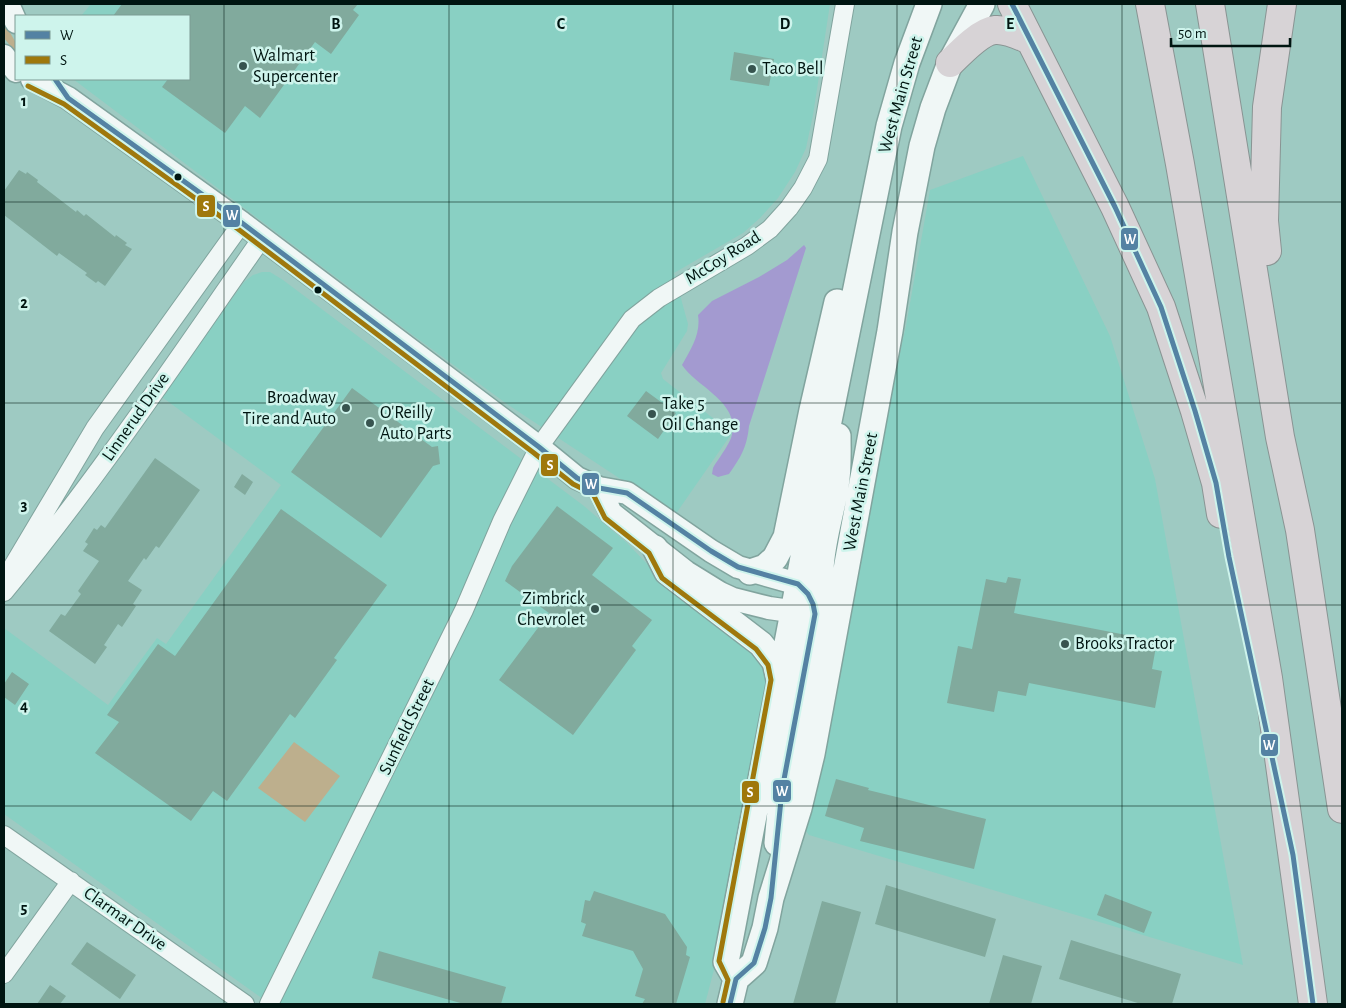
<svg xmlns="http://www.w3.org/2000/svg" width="1346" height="1008" font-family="'Alegreya Sans',sans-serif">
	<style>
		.built { fill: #89d0c3 }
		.green { fill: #bdaf8d }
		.water { fill: #a39ad0 }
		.building { fill: #81aa9d }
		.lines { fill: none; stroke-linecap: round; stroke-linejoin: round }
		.minor-casing { stroke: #81a49e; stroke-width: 20 }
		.tertiary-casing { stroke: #81a49e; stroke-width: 25 }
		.secondary-casing { stroke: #81a49e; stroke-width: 28 }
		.motorway-casing { stroke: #899493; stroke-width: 30 }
		.minor { stroke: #f0f7f6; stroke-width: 18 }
		.tertiary { stroke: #f0f7f6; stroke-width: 22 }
		.secondary { stroke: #f0f7f6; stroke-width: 25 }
		.motorway { stroke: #d7d3d6; stroke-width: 28 }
		.bus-1-casing { stroke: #cef4ec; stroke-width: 9 }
		.bus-2-casing { stroke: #cef4ec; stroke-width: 9 }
		.bus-1 { stroke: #5482a3; stroke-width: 5 }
		.bus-2 { stroke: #9f780c; stroke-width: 5 }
		.grid { fill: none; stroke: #001511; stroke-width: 1; stroke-opacity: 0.55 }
		.poi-dot { fill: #37544f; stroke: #cef4ec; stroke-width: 2 }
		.bus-dot { fill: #001511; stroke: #cef4ec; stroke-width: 2 }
		.labels { text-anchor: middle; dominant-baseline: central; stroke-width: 5; stroke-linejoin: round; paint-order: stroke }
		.poi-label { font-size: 18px; fill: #001511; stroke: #cef4ec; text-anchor: start }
		.street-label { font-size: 18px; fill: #001511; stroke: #cef4ec }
		.grid-label { font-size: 16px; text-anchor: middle; font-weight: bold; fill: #001511; stroke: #cef4ec; stroke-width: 5; stroke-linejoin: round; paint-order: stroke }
		.line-badge { stroke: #cef4ec; stroke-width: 2 }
		.badge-label { font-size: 14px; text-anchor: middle; font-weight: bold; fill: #fff }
	</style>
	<rect width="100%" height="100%" fill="#9ecac2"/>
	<path class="built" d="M91,4H830L813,115L806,148L795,172L778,198L760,218L743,233L674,273L688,324L687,331L661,373L663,379L732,433L675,515L507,404L414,336L73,79H189V16H81Z
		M1023,156L1110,336L1155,479L1243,965L809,835L803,827L883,428L906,326L930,190Z
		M262,272H270L283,280L584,506L627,543L651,568L756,650L769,680L717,958L705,1004H270L4,814V628L108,705L157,638L166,644L281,485L162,397L244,282L253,275Z"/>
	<path class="green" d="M4,22L16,43V53L4,38Z
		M294,742L340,776L305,822L258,788Z"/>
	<path class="water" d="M804,245L806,248L749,426C747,447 741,457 729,474L718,477L712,474L713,468C718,459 731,443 732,434C739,402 697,387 682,365C691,349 701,334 698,315L712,301L759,277L787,260Z"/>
	<path class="building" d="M122,4H358L353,10L359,15L331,54L315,42L260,118L245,106L225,133L162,87L168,79H189V16H113Z
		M734,52L774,59L769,86L730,80Z
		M19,170L26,174L27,172L38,180L37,182L76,212L77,210L84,216L86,214L115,237L116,235L127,243L125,245L132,249L105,286L98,281L96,283L85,275L87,273L59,253L57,256L4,215V191Z
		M352,388L432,447L438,446L440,464L433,466L381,538L291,472Z
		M646,391L676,413L658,439L627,416Z
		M155,458L200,490L159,548L156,546L146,560L144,558L128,581L142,590L133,604L136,606L122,627L118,624L104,645L107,647L95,664L49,631L61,614L65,616L81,594L78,591L99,561L83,551L88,544L85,542L94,528L97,530L101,525L105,528Z
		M242,474L253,482L245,495L234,487Z
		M557,506L613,548L592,575L652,620L632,646L636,650L573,735L499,680L549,613L505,581L512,566Z
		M281,509L387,585L334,658L337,660L295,718L290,714L227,801L213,791L191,821L95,753L119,722L107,715L158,644L175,656Z
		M1008,577L1021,579L1014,613L1157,641L1152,669L1162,671L1155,708L1029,683L1026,696L998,691L994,712L947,703L958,646L972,649L986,579L1006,583Z
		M12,672L29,684L15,705L4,697V684Z
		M836,779L869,788L868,790L986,819L974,869L860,841L864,828L825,816Z
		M886,885L996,919L985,957L875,924Z
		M594,891L665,914L687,947L686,955L690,957L676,1004H642L645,999L635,996L643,969L633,951L582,936L586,924L581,922L585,900L590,901Z
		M1105,894L1152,912L1144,933L1097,915Z
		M822,901L861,912L835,1004H793Z
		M1071,940L1181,974L1172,1004H1141L1059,979Z
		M87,942L136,975L120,999L71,964Z
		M379,951L506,987L501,1004H464L372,978Z
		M1003,955L1042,966L1031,1004H989Z
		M50,985L66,996L60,1004H37Z"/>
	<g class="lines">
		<g class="minor-casing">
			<path id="minor" d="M8,574L95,428L242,223
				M4,592C97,480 178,358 262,238
				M4,835L245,1004
				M4,974L71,881
				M269,1004L464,610L502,521L539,447L632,319L659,298L747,246L770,229L789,208L803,188L818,159L845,4"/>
		</g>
		<g class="tertiary-casing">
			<path id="tertiary" d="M8,4L16,22
				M4,56L16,71
				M32,79L68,98L242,223L539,447L577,478L599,488L627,493L711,551L738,567L798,584L816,588
				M599,488L611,513L686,572L720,593L733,599L769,608L811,614"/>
		</g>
		<g class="secondary-casing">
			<path id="secondary" d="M655,548L667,572L761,644L775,662L779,680
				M750,572L765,567L775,558L786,537L812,410L837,302
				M834,614C806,585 831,521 836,486C839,470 838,452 838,436
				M777,843L782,790L815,614C813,601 808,594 798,584
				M736,979L726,962L796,596L816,485L889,126L907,63L929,4
				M730,1004L736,979L754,963L765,928L771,898L799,808L812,754L890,331L905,232L922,146L933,108L950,63L982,4"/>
		</g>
		<g class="motorway-casing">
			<path id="motorway" d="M1012,4L1115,207L1161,307L1195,411L1216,483L1221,514
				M1150,4L1180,164L1268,678L1313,1004
				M1210,4L1280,437L1300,530L1342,809
				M950,63C960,53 981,31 995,30C1007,29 1020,36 1030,40
				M1267,251L1264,221L1267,107L1282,4"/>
		</g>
		<use href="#minor" class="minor"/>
		<use href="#tertiary" class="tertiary"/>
		<use href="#secondary" class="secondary"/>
		<use href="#motorway" class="motorway"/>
		<g class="bus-1-casing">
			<path id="bus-1" d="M1012,4L1115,207L1161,307L1195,411L1216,483L1229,557L1293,855L1313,1004
				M55,79L68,98L242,223L539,447L577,478L599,488L627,493L711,551L738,567L798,584L808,594L813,604L815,614L782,790L771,898L765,928L754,963L736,979L730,1004"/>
		</g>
		<g class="bus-2-casing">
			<path id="bus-2" d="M28,86L64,104L238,229L534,453L573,484L593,494L605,518L649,553L662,578L756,649L768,665L771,680L719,961L728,980L723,1002"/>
		</g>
		<use href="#bus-1" class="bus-1"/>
		<use href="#bus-2" class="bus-2"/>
	</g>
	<path class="grid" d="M224,4V1004M449,4V1004M673,4V1004M897,4V1004M1122,4V1004M4,202H1342M4,403H1342M4,605H1342M4,806H1342"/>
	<g class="poi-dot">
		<circle cx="243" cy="66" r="5"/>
		<circle cx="752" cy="69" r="5"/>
		<circle cx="346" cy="408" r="5"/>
		<circle cx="652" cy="414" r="5"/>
		<circle cx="370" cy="423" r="5"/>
		<circle cx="595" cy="609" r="5"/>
		<circle cx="1065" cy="644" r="5"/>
	</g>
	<g class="bus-dot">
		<circle cx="178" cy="177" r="4.5"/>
		<circle cx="318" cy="290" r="4.5"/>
	</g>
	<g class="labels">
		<g class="poi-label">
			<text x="253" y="56">Walmart<tspan x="253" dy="21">Supercenter</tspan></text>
			<text x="762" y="69">Taco Bell</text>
			<text x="336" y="398" text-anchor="end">Broadway<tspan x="336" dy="21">Tire and Auto</tspan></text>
			<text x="662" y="404">Take 5<tspan x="662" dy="21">Oil Change</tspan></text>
			<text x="380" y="413">O'Reilly<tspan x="380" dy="21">Auto Parts</tspan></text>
			<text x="585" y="599" text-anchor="end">Zimbrick<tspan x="585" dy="21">Chevrolet</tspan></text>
			<text x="1075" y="644">Brooks Tractor</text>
		</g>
		<g class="street-label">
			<text transform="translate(901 95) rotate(-74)">West Main Street</text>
			<text transform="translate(723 258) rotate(-32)">McCoy Road</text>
			<text transform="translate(136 417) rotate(-55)">Linnerud Drive</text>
			<text transform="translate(861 492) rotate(-79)">West Main Street</text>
			<text transform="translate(407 727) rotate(-64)">Sunfield Street</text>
			<text transform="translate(125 919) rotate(35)">Clarmar Drive</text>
		</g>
	</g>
	<g class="grid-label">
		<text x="336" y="29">B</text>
		<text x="561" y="29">C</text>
		<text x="785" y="29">D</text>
		<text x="1010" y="29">E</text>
		<text x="24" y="106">1</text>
		<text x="24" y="308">2</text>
		<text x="24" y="510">3</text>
		<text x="24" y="711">4</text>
		<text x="24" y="913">5</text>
	</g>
	<g class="line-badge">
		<rect x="196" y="194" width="20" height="24" rx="5" fill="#9f780c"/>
		<rect x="222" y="204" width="19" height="24" rx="5" fill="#5482a3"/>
		<rect x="1120" y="227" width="19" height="24" rx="5" fill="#5482a3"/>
		<rect x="540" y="453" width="19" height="24" rx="5" fill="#9f780c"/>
		<rect x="581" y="472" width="19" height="24" rx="5" fill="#5482a3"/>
		<rect x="1260" y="733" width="19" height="24" rx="5" fill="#5482a3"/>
		<rect x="772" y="779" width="20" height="24" rx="5" fill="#5482a3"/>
		<rect x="741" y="780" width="19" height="24" rx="5" fill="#9f780c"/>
	</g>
	<g class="badge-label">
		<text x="206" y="211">S</text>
		<text x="232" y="220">W</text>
		<text x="1130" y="244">W</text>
		<text x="550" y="470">S</text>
		<text x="591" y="489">W</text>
		<text x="1269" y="750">W</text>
		<text x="782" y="796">W</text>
		<text x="750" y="797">S</text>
	</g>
	<rect width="1346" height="1008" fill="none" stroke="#001511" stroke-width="10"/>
	<rect x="15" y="15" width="175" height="65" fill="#cef4ec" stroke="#7c9b94"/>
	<rect x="25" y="31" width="25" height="8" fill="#5482a3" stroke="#7c9b94"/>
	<text x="60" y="40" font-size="15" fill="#001511">W</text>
	<rect x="25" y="56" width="25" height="8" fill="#9f780c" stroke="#7c9b94"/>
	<text x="60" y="65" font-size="15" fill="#001511">S</text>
	<path d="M1171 38v8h119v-8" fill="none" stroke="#001511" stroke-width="2.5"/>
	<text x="1178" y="38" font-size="15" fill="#001511" stroke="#cef4ec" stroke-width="4" paint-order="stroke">50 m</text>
</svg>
